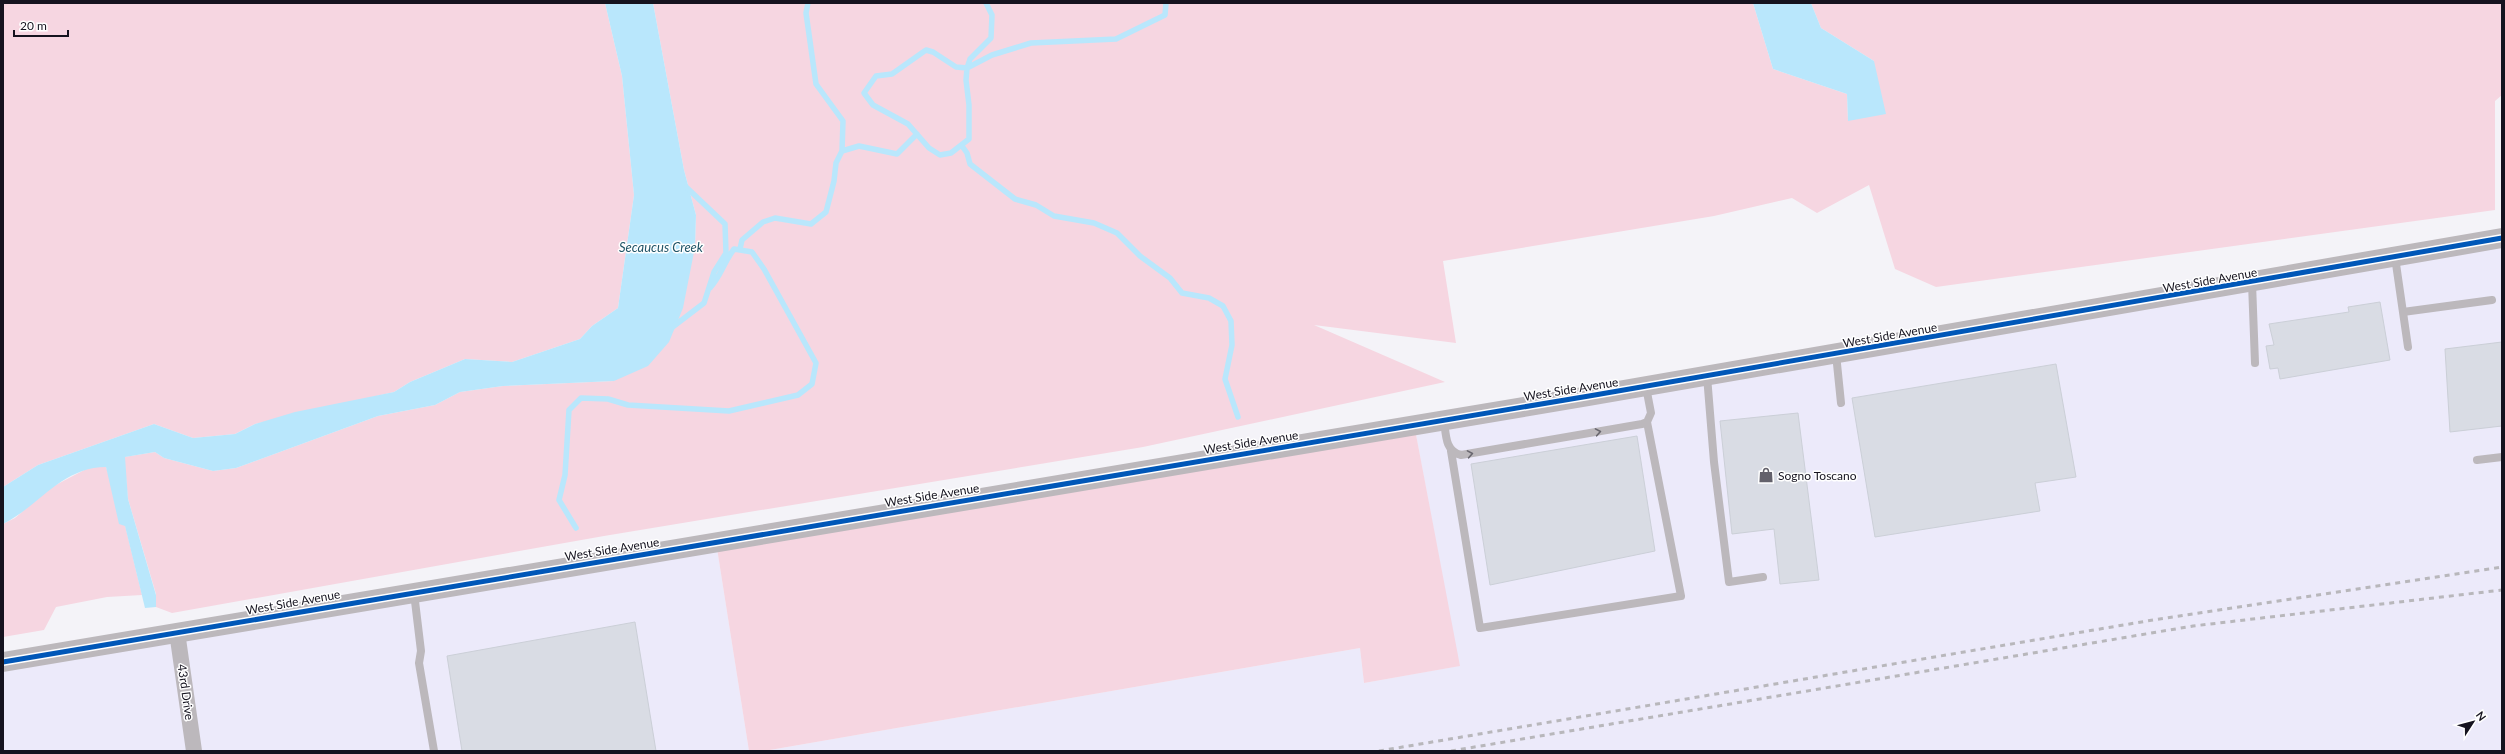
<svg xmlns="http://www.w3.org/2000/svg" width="2505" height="754" font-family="Lato,sans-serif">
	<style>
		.built { fill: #eceafa }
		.green { fill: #f6d6e1 }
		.water { fill: #b9e7fc }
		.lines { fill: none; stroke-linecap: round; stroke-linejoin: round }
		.stream { stroke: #b9e7fc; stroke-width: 5.5 }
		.building { fill: #d9dce4; stroke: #cbcfd7 }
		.service { stroke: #bcb8bc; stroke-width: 8 }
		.minor { stroke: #bcb8bc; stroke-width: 16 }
		.tertiary { stroke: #bcb8bc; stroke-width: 20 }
		.rail { stroke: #b8b7bb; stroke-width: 3; stroke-dasharray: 5 5; stroke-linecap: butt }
		.cycleway-casing { stroke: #fff; stroke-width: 8 }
		.cycleway { stroke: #0057b8; stroke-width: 5 }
		.oneway { stroke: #68666e }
		.labels { text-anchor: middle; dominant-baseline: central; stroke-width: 3; stroke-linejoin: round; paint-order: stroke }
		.street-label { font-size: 12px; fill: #15131f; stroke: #fff }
		.poi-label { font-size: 12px; fill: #15131f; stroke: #fff; text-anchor: start }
		.water-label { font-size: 13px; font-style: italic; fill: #205467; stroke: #fff }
	</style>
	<rect width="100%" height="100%" fill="#f4f3f8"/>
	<path class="built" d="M2502,243V751H764L1360,648L1364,683L1459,666L1414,424Z
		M716,542L749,751H3V663Z"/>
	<path class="green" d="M3,3H605L622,76L634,195L618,308L592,326L580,339L512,362L465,359L410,382L394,392L255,424L235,434L193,438L154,424L38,465L3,487Z
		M653,3H1753L1773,69L1847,94L1848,121L1874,61L1821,28L1811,3H2502V95L2495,101V210L1936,287L1895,269L1869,185L1817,213L1792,198L1714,216L1443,261L1456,343L1314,325L1445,382L1143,447L604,536L172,613L156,607V594L128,499L124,457L155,452L164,458L213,471L236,468L378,416L435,405L460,392L503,386L614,381L695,247L696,215L684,170Z
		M1414,424L1460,666L1364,683L1360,648L764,751H749L716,542Z
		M90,467H106L125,525L142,595L107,597L56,607L44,630L3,637V524L15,518L50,488Z"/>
	<path class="water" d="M605,3H653L684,170L696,215L695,247L683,308L669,342L648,366L614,381L503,386L460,392L435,405L378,416L236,468L213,471L164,458L155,452L125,457L128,499L156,595V607L145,608L125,526L119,524L106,467C62,467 39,506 3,524V487L38,465L154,424L193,438L235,434L255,424L295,412L394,392L410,382L465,359L512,362L580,339L592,326L618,308L634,195L622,76Z
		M1753,3H1811L1821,28L1874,61L1886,114L1848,121L1847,94L1773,69Z"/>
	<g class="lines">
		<path class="stream" d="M808,3L806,13L816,84L843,121L842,151L859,146L897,154L917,134
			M986,3L992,15L991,38L970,59L967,68L966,80L969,105V139L951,153L940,155L929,148L908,124L873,105L864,93L876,76L892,74L926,50L933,52L956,67L967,68L992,55L1031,43L1116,39L1165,15L1166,3
			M962,146L967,153L970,164L1015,199L1036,205L1054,216L1094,223L1117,233L1140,256L1170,278L1182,293L1209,298L1223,306L1231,321L1232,345L1225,379L1238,417
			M740,249L742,240L763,222L775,218L811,224L826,212L834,181L836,163L842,151
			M670,329L704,303L714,272L726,253L725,224L684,185
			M576,528L559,500L565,475L569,410L581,398L608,399L628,405L729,411L798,395L812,384L816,363L764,269L752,252L734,249C723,264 722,274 710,288"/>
	</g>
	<path class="building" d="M2380,302L2390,360L2280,379L2278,368L2270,369L2266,346L2274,345L2269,324L2349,312L2348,307Z
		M2502,342V426L2450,432L2445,349Z
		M2056,364L2076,477L2035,483L2040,511L1875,537L1852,398Z
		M1798,413L1819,580L1780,584L1774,529L1732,534L1720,421Z
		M1637,436L1655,551L1490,585L1471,464Z
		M635,622L656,751H462L447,656Z"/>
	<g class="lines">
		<path class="service" d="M2395,257L2408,347
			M2252,283L2255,363
			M2403,312L2492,300
			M1836,354L1841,403
			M1707,376L1714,462L1729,582L1763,577
			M1444,420C1446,435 1445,451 1461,455L1642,424L1647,422L1651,413L1646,387
			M1451,451L1480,628L1681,596L1647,422
			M2477,460L2502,457
			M414,593L421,651L419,663L434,751"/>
		<path class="minor" d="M177,632L194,751"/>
		<path class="tertiary" d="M3,662L1589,396L2502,238"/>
		<path class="rail" d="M1379,751L2153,620L2502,567
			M1451,751L2193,626L2502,590"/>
		<g class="cycleway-casing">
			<path id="cycleway" d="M3,662L1589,396L2502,238"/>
		</g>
		<use href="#cycleway" class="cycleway"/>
	</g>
	<defs><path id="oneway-chevron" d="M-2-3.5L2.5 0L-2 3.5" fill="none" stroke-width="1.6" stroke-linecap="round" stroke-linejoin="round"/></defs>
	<g class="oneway">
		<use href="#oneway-chevron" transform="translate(1598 432) rotate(-10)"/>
		<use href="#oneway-chevron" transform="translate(1470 454) rotate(-10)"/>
	</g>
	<defs>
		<g id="shop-bare" transform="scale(1.2)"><path d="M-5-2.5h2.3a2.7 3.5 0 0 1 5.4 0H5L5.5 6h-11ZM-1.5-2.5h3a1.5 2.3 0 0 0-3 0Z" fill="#63616b" stroke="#fff" stroke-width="2.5" paint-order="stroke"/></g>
	</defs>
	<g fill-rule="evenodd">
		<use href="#shop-bare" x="1766" y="475"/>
	</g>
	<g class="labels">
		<g class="street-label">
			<text transform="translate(2210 280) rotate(-10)">West Side Avenue</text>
			<text transform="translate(1890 335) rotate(-10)">West Side Avenue</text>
			<text transform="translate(1571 389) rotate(-9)">West Side Avenue</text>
			<text transform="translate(1251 442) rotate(-9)">West Side Avenue</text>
			<text transform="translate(932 495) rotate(-9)">West Side Avenue</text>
			<text transform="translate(612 549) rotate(-9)">West Side Avenue</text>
			<text transform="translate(293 602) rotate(-10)">West Side Avenue</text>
			<text transform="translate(186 692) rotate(82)">43rd Drive</text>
		</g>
		<g class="poi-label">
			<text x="1778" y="475">Sogno Toscano</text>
		</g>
		<g class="water-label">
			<text x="661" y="247">Secaucus Creek</text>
		</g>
	</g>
	<rect width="2505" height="754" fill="none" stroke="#15131f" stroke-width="8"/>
	<g transform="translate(2473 722) rotate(54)" stroke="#ffffff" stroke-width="3" paint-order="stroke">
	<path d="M0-3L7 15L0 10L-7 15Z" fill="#15131f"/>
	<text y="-6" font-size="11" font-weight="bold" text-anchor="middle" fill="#15131f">N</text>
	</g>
	<path d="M14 30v6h54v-6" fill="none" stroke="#15131f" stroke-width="2"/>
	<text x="20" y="30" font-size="12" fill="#15131f" stroke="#ffffff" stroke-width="3" paint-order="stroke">20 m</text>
</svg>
